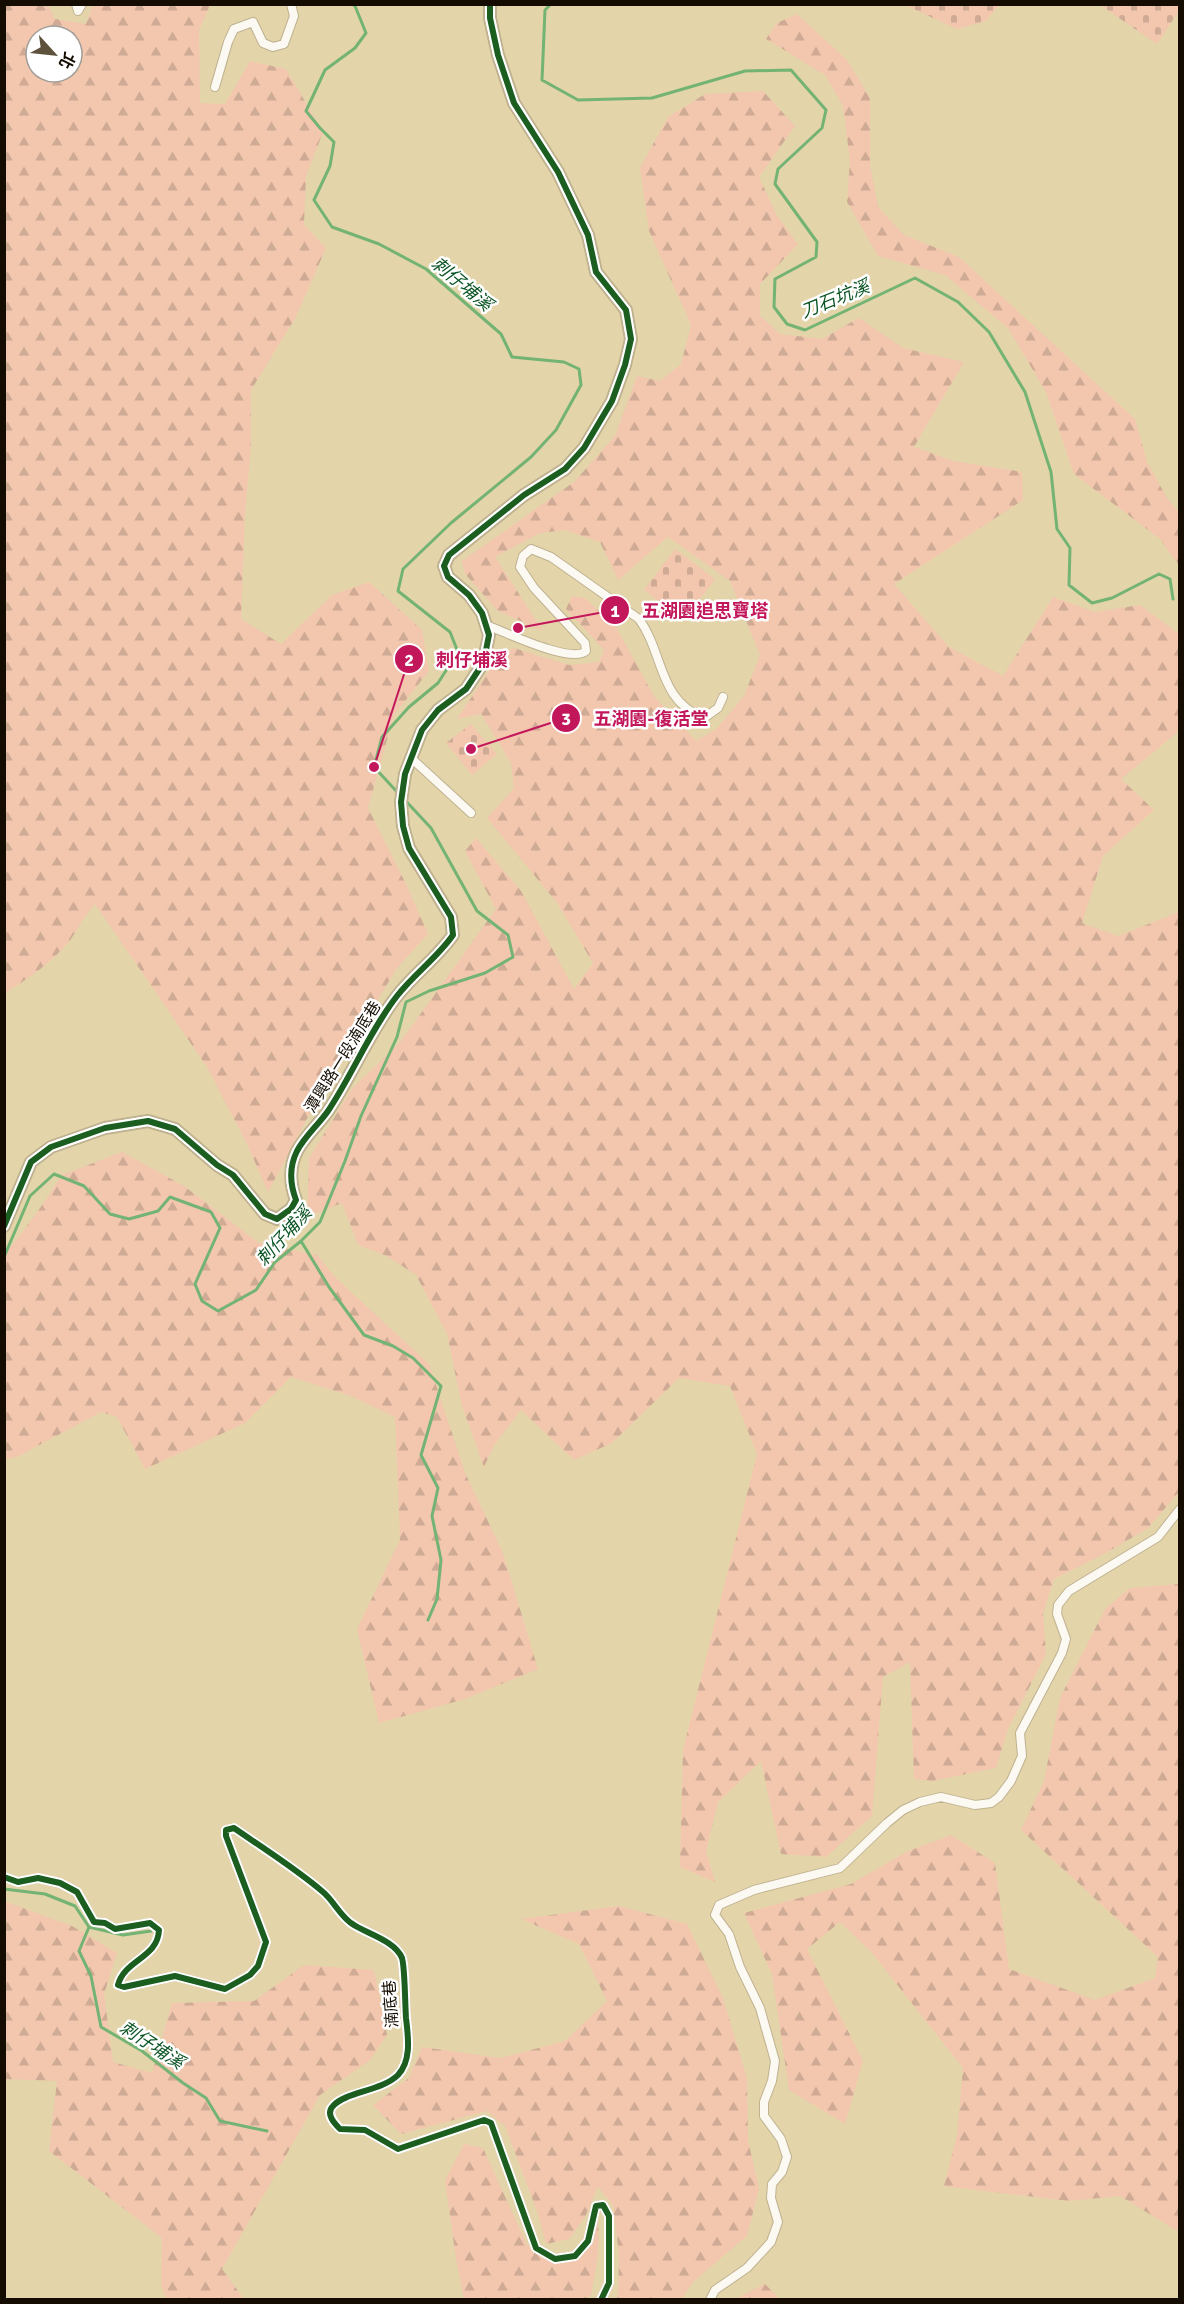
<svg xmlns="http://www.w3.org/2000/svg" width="1184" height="2304" font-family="Signika,'Noto Sans TC',sans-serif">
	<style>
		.forest { fill: url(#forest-firs); fill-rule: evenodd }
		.cemetery { fill: url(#cemetery-stones) }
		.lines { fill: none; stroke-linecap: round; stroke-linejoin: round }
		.stream { stroke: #73b373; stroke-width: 3 }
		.street-casing { stroke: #bfb290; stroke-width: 10 }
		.secondary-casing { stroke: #bfb290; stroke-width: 14 }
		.street { stroke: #fbf9f2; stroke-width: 8 }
		.secondary { stroke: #fbf9f2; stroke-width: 10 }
		.cycleway-casing { stroke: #fff; stroke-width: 10 }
		.cycleway { stroke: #1b5e20; stroke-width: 6 }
		.labels { text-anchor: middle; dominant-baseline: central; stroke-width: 5; stroke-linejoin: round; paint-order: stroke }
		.street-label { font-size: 16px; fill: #140c00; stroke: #fff }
		.water-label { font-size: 18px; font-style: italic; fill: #0b5424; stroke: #fff }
		.leader { fill: none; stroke: #c2185b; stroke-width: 2 }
		.callout-dot { fill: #c2185b; stroke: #fff; stroke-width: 2 }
		.mark-label { font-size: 18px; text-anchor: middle; font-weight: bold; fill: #fff }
		.callout-label { font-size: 18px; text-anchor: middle; font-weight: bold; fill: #c2185b; stroke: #fff; stroke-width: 5; stroke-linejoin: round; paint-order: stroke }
	</style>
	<defs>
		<pattern id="forest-firs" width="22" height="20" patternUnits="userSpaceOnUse" patternTransform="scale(1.5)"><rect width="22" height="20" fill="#f2c7ae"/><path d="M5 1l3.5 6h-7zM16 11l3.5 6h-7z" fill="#cfaa94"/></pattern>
		<pattern id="cemetery-stones" width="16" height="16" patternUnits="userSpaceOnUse" patternTransform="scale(1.5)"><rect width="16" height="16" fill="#f2c7ae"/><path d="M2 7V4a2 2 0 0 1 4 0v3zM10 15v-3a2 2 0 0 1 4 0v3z" fill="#cfaa94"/></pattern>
	</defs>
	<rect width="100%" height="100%" fill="#e4d4aa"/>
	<path class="forest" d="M4,5H48L55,19L86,24L93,5H210L199,30L200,103L225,104L250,61L286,69L323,132L306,176L304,225L326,248L296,317L251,390V446L245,514L241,619L281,644L332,595L369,582L422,630L429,671L394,715L368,808L407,886L428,934L397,968L319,1096L268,1192L247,1144L207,1067L95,904C85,915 79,927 71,939C54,961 28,979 5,993ZM36,36H72V72H36Z
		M797,14L847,60L870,98V165L878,207L904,235L959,257L1135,419L1147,462L1167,498L1179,512V565L1160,539L1074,474L1046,392L1008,328L945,275L878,256L847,202L850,161L843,106L825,75L766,39L777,23Z
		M763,91L795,126L759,177L776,214L798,244L760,284V316L780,334L822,339L859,318L903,348L964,362L914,447L954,461L1022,472L1023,500L894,584L949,647L1003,676L1053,597L1095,612L1140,605L1179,634V731L1121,779L1154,810L1103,856L1082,923L1118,936L1179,912L1180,1491L1147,1529L1102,1555L1054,1579L1043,1613L1046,1654L1008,1729L996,1768L932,1781L914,1779L910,1662L883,1677L872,1816L826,1857L781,1854L761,1761L718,1802L706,1851L715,1882L680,1867L683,1750L757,1454L730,1386L679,1378L612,1443L574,1460L521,1410L495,1444L484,1467L462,1406L447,1334L416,1275L387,1256L358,1245L342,1203L307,1217L309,1158L352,1089L401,1041L496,909L465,851L476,838L521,891L574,989L593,963L558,904L487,818L514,788L511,763L481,714L457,719L500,654L514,648L569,665L599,662L604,650L566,609L572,596L585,598L616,627L654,696L696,741L716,729L744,696L760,655L730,581L668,537L618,580L600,542L565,530L540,533L495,557L543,631L498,611L465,574L462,561L574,482L615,436L637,376L660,381L681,364L691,325L649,231L640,168L668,117L705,94Z
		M122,1152L184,1186L259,1243L317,1255L336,1278L429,1364L466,1475L503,1553L538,1669L465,1699L379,1723L357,1629L400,1540L395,1417L351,1396L291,1377L245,1423L145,1469L117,1417L101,1412L17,1457L5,1459V1254L34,1217L62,1175Z
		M1179,1584H1180L1179,2232L1120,2196L1069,2201L944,2186L957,2135L963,2068L872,1953L840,1922L807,1949L863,2061L845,2124L789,2090L772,1974L744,1913L851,1884L906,1852L951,1835L995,1863L1009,1969L1095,2000L1155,1978L1158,1957L1021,1830L1044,1781L1060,1698L1105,1609L1130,1588Z
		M4,1901L72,1926L117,1953L104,1994L113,2062L152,2073L172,2003L254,2001L304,1965L374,1970L387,2035L370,2060L320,2095L222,2269L244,2299H166L161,2285L162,2238L49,2151L57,2081L5,2079Z
		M619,1906L687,1924L723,1998L747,2078L748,2140L759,2189L747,2236L693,2282L682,2299H615L618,2296L619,2254L613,2205L598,2187L585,2217L569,2239L546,2244L538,2214L505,2126L487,2111L401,2134L373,2105L409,2078L422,2047L500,2058L565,2041L607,2001L579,1944L521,1919Z
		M464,2144L483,2148L527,2245L554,2262L576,2259L596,2215C603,2241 595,2270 591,2295L587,2299H464L456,2259L445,2180Z
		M765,2284L780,2299H735Z"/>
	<path class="cemetery" d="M905,5L999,4V5L986,21L957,29Z
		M1100,5H1179V11L1157,44Z
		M675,549L715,579L684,621L644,590Z
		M471,724L497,754L472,775L446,743Z"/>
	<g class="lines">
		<path class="stream" d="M352,4L355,6L366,33L355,48L325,70L306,111L320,128L334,142L330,166L314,200L332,227L379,244L426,269L501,334L512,357L564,362L579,369L581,385L556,430L531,457L451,523L403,569L398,591L450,632L458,652L438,683L409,707L382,737L374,767L399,794
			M551,4L545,10L542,80L578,100L652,98L745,71L791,70L826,110L822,128L778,169L775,184L817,242L816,257L775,279L774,307L787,324L805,330L915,278L958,302L989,332L1025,392L1051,472L1057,529L1070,548L1069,585L1092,603L1112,598L1159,574L1170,579L1173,599
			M301,1241L329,1287L364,1335L393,1346L413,1358L441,1386L421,1455L438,1488L432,1516L441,1560L437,1599L428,1620
			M4,1257L30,1196L54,1174L84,1186L110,1214L129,1219L158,1211L170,1197L211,1212L220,1228L195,1284L202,1301L218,1311L256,1290L275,1262L301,1241L320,1222L345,1161L361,1116L397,1037L406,1002L429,991L485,973L513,957L508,935L477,911L431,828L404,799
			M4,1889L45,1894L75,1906L89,1927L79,1951L91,1976L101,2027L142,2051L183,2083L206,2098L220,2121L267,2131
			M89,1927L123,1935L151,1931"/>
		<g class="street-casing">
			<path id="street" d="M76,4L78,11L82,4
				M215,87L228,42L234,29L253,22L263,43L273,47L284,44L294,16L291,4
				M486,625C505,632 571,664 586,651L585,643L534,588L520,567L523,556L531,549L551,557L639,619C664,653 658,701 704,718L718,708L723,697
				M411,758L471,813
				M4,1877L18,1882L38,1878L60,1883L77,1892L94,1922L105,1923L115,1929L150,1923L159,1930C158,1958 124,1960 118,1985L124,1987L175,1976L225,1989L250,1975L258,1966L266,1942L226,1836V1830L234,1828C264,1849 295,1868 323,1892C334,1901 341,1918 354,1925C368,1934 395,1941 402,1958C405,1968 405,2005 406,2018C408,2036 412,2060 398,2075C382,2091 345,2092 333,2106C325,2114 335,2124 340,2129L365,2130L398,2149L484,2120L491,2123L536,2248L555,2259L575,2256L588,2241L596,2206L603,2205L609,2216V2283L601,2300
				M710,2300L715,2290L747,2268L771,2242L778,2222L771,2198L772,2184L782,2172L787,2157L781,2139L764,2116V2102L772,2081L775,2061L760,2008L740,1967L729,1934L715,1915L719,1905L754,1890L840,1868L887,1823L903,1810L920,1802L941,1797L975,1805L991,1803L999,1797L1011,1781L1022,1756L1020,1733L1062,1653L1066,1639L1057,1614L1058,1605L1069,1591L1158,1537L1180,1509"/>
		</g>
		<g class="secondary-casing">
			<path id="secondary" d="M4,1226L31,1162L51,1147L105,1128L148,1121L175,1129L217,1165L233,1175L265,1214L277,1219L291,1209L296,1200C290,1184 289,1167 297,1151C305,1136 319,1124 328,1111C352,1075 371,1029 397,996C414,974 437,958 453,935L451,917L409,848L403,826L401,802L405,774L422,730L438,710L466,689L480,668L486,650L489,635L482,613L469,595L448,577L444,566L449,555L524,495L565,469L584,448L612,401L625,365L631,339L626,310L596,272L588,235L558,172L514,103L498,55L490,18V4"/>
		</g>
		<use href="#street" class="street"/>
		<use href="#secondary" class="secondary"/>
		<g class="cycleway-casing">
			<path id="cycleway" d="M4,1226L31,1162L51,1147L105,1128L148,1121L175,1129L217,1165L233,1175L265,1214L277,1219L291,1209L296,1200C290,1184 289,1167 297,1151C305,1136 319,1124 328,1111C352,1075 371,1029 397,996C414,974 437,958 453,935L451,917L409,848L403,826L401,802L405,774L422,730L438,710L466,689L480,668L486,650L489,635L482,613L469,595L448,577L444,566L449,555L524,495L565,469L584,448L612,401L625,365L631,339L626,310L596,272L588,235L558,172L514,103L498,55L490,18V4
				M4,1877L18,1882L38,1878L60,1883L77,1892L94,1922L105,1923L115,1929L150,1923L159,1930C158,1958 124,1960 118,1985L124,1987L175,1976L225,1989L250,1975L258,1966L266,1942L226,1836V1830L234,1828C264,1849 295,1868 323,1892C334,1901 341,1918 354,1925C368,1934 395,1941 402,1958C405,1968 405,2005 406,2018C408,2036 412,2060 398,2075C382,2091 345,2092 333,2106C325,2114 335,2124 340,2129L365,2130L398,2149L484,2120L491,2123L536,2248L555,2259L575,2256L588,2241L596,2206L603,2205L609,2216V2283L601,2300"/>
		</g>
		<use href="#cycleway" class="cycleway"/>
	</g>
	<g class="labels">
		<g class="street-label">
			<text transform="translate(343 1057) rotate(-58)">潭興路一段湳底巷</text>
			<text transform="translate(391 2004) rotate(-94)">湳底巷</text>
		</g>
		<g class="water-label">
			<text transform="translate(462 284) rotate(40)">刺仔埔溪</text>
			<text transform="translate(835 299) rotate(-22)">刀石坑溪</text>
			<text transform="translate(284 1236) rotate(-48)">刺仔埔溪</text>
			<text transform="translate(152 2045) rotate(33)">刺仔埔溪</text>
		</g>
	</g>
	<path class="leader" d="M518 628L615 610M374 767L409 659M471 749L566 718"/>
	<g class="callout-dot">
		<circle cx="518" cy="628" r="6"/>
		<circle cx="374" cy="767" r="6"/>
		<circle cx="471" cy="749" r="6"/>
		<circle cx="615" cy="610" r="15"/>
		<circle cx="409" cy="659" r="15"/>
		<circle cx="566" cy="718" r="15"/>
	</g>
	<g class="mark-label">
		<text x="615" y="617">1</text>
		<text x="409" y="666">2</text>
		<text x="566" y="725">3</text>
	</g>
	<g class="callout-label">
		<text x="705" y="617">五湖園追思寶塔</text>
		<text x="472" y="666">刺仔埔溪</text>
		<text x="651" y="725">五湖園-復活堂</text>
	</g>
	<rect width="1184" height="2304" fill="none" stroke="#140c00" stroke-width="12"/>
	<g transform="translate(54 54) rotate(117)"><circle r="28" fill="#ffffff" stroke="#a19e99" stroke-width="1.5"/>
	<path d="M0-4.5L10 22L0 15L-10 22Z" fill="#5d523b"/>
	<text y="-9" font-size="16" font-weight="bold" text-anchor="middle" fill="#140c00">北</text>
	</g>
</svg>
